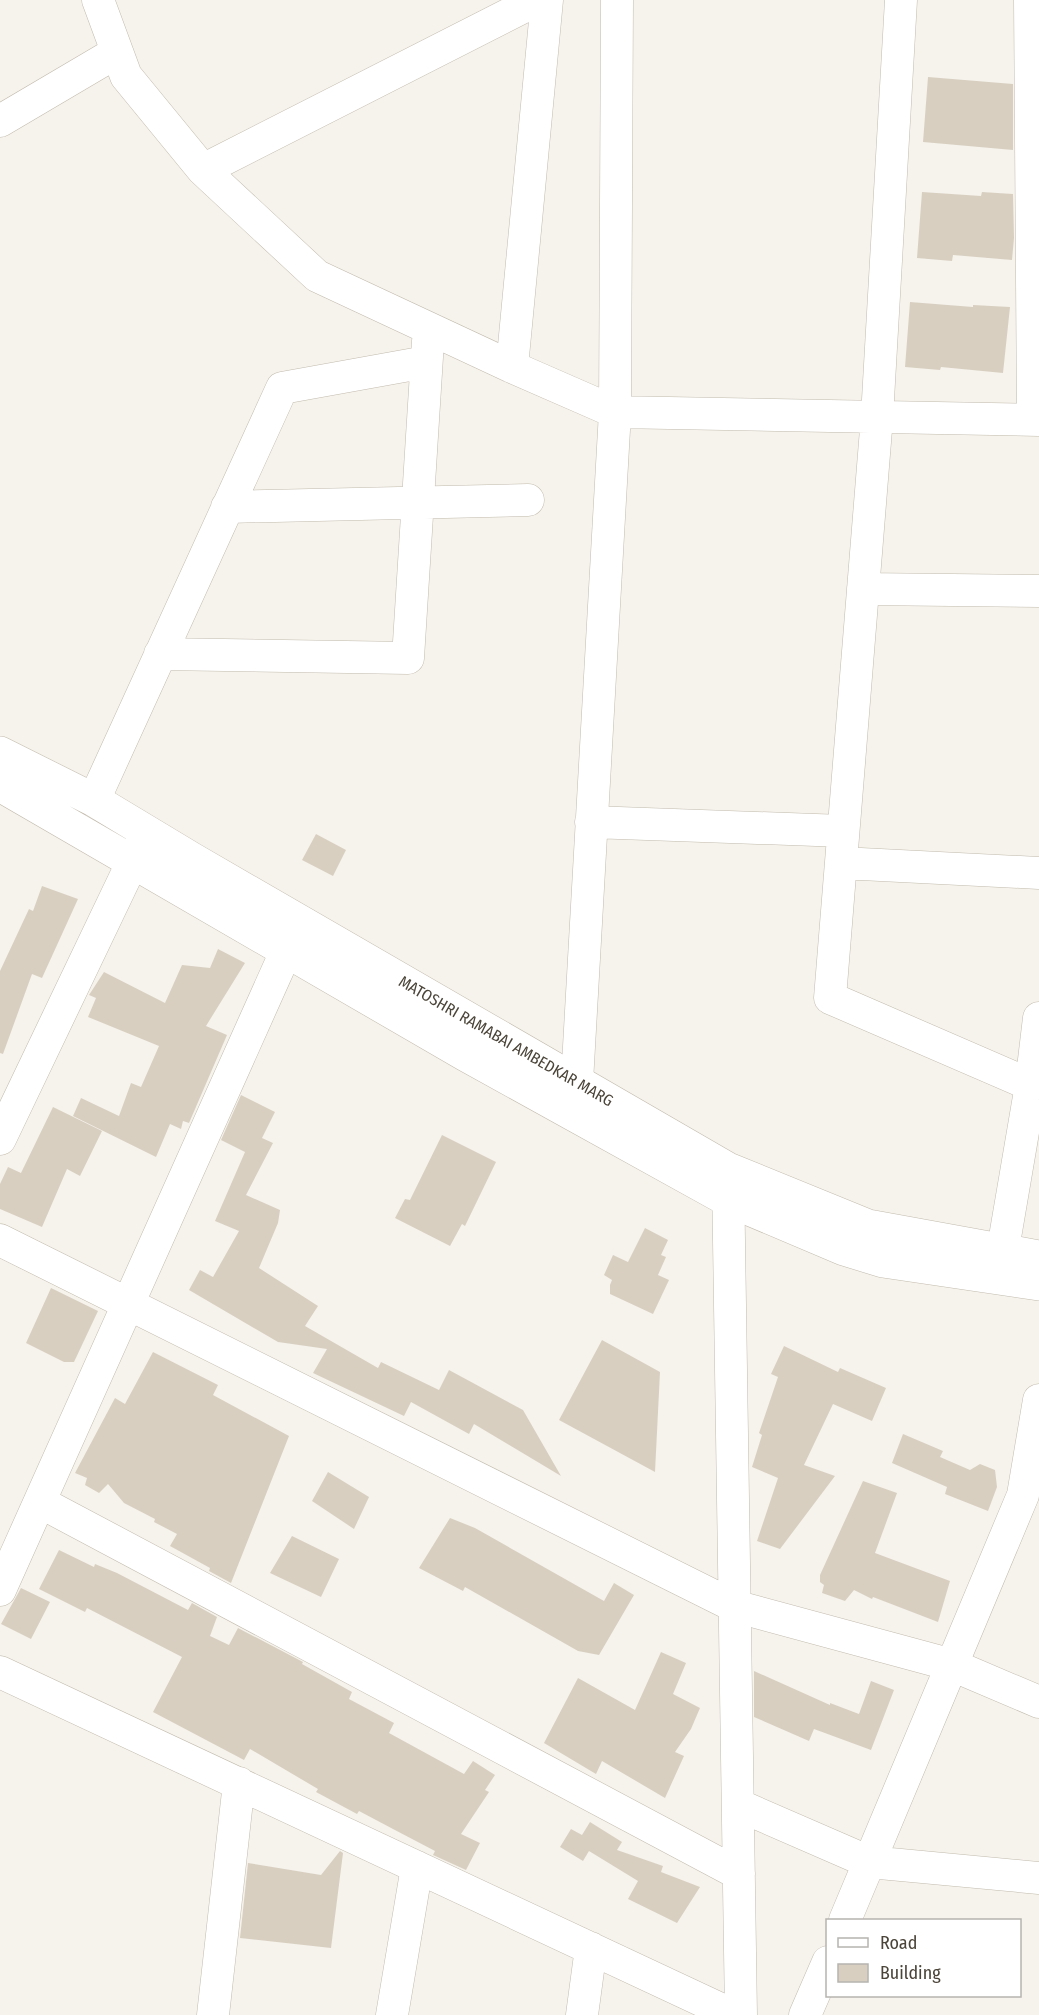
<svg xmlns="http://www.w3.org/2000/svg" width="1039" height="2015" font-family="'Fira Sans Condensed',sans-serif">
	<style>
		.building { fill: #d8cfc1 }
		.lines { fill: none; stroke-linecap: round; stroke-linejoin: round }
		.minor-casing { stroke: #c2bbae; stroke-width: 33 }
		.tertiary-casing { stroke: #c2bbae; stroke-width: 34 }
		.minor { stroke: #fff; stroke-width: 32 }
		.tertiary { stroke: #fff; stroke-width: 33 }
		.labels { text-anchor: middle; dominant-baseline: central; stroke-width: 4.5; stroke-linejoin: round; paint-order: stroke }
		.street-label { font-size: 16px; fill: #4b4439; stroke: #fff }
	</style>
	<rect width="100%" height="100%" fill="#f6f3ec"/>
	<path class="building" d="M928,77L1013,84V150L923,142Z
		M922,192L981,196L982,192L1013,194L1014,238L1012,260L953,255L952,261L917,258Z
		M910,302L973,307V305L1010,307L1003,373L941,367L940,370L905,367Z
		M316,834L346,850L333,876L302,860Z
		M42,886L78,899L42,978L32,974L3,1054L0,1053V971L29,909L33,911Z
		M218,949L245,963L206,1026L227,1035L189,1123L183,1121L181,1129L170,1124L156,1157L73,1116L81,1098L119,1116L131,1083L141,1087L159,1046L88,1017L96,998L89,995L104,972L165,1003L182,965L210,968Z
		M241,1095L275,1112L262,1138L273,1143L246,1195L280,1210L278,1223L259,1268L318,1306L305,1326L378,1368L381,1362L439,1390L449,1370L523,1410L561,1476L474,1424L469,1434L411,1402L404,1416L313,1373L327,1349L278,1342L189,1290L200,1270L213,1277L239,1231L215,1221L245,1152L221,1140Z
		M53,1107L102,1131L80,1176L67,1169L42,1227L0,1209V1184L8,1167L21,1173Z
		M442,1135L496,1162L465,1226L462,1224L450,1246L395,1218L405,1199L410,1200Z
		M645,1228L668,1240L661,1255L666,1257L658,1275L669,1280L653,1314L610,1294V1285L612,1280L604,1275L613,1255L628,1262Z
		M51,1288L98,1311L74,1362H64L26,1343Z
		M602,1340L660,1372L655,1472L559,1420Z
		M784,1346L838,1372L840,1368L886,1388L872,1421L833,1404L804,1465L835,1476L780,1549L757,1541L778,1478L752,1467L762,1435L759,1433L778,1377L771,1374Z
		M153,1352L218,1385L213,1395L289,1436L231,1583L209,1571L210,1568L170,1546L177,1534L154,1522L155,1519L124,1503L108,1484L99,1493L85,1485L87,1478L75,1473L115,1398L125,1404Z
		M903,1434L943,1451L940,1457L970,1470L980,1464L995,1470L997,1487L988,1511L945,1494L947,1487L892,1463Z
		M328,1472L369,1497L354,1529L312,1501Z
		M863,1481L897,1493L875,1553L950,1581L938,1622L873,1597L872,1599L854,1590L845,1601L822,1593L824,1585L820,1582V1575Z
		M450,1518L475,1528L604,1601L614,1583L634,1595L599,1655L578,1651L465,1587L463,1591L419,1568Z
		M292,1536L339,1559L321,1597L270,1573Z
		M59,1550L94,1567L95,1564L117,1573L188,1610L192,1603L217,1617L210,1636L229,1645L238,1628L303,1662L302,1664L352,1692L349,1699L394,1723L389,1733L464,1774L473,1761L495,1775L485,1790L489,1792L461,1834L480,1843L466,1870L433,1855L435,1851L393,1829L359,1811L357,1814L316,1792L318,1789L250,1749L244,1760L153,1712L182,1657L87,1608L85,1612L39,1589Z
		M21,1588L50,1602L31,1639L1,1624Z
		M661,1652L686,1663L673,1694L700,1708L691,1729L675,1752L684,1756L665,1798L602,1761L596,1774L544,1743L578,1678L635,1710Z
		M754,1671L830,1705V1703L859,1714L871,1681L894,1690L871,1750L814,1729L809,1741L754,1717Z
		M590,1822L622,1842L617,1850L663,1866L661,1872L700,1887L677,1923L628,1899L638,1881L589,1851L583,1861L560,1847L571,1829L582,1835Z
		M340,1851L343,1853L331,1948L240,1938L248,1863L321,1875Z"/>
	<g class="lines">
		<g class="minor-casing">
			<path id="minor" d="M98,0L126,76L203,170L317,276L512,367L615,412L1039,420
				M901,0L877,417L830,998L1031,1085L1003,1249
				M1030,0L1033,420
				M0,121L117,52
				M203,170L537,0
				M512,367L547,0
				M227,507L528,500
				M863,589L1039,591
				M160,654L408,658L428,341
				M94,800L282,388L426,362
				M591,822L843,831
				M841,863L1039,873
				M577,1082L615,412L617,0
				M1031,1085L1039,1018
				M0,1139L144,838
				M728,1176L741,2015
				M0,1240L734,1606L952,1665L1039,1702
				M40,1502L739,1874
				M0,1590L297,927
				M0,1672L733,2015
				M738,1805L869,1862L1039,1878
				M845,1920L1023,1495L1039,1400
				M213,2015L239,1783
				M392,2015L417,1867
				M582,2015L591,1948
				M805,2015L828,1962"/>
		</g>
		<g class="tertiary-casing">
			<path id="tertiary" d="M0,753L94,800L192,859L728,1169L868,1226L1039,1257
				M0,785L466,1055L728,1200L844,1249L883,1261L1039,1284"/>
		</g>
		<use href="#minor" class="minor"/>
		<use href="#tertiary" class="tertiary"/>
	</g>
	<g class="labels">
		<g class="street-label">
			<text transform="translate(506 1041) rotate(30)">MATOSHRI RAMABAI AMBEDKAR MARG</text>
		</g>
	</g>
	<rect x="826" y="1919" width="195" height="78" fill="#ffffff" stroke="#b7b4b0" stroke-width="1.5"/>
	<rect x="838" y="1938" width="30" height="9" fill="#ffffff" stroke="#b7b4b0" stroke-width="1.5"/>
	<text x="880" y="1949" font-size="18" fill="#4b4439">Road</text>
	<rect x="838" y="1964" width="30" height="18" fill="#d8cfc1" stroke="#b7b4b0" stroke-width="1.5"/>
	<text x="880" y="1979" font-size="18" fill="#4b4439">Building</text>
</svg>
